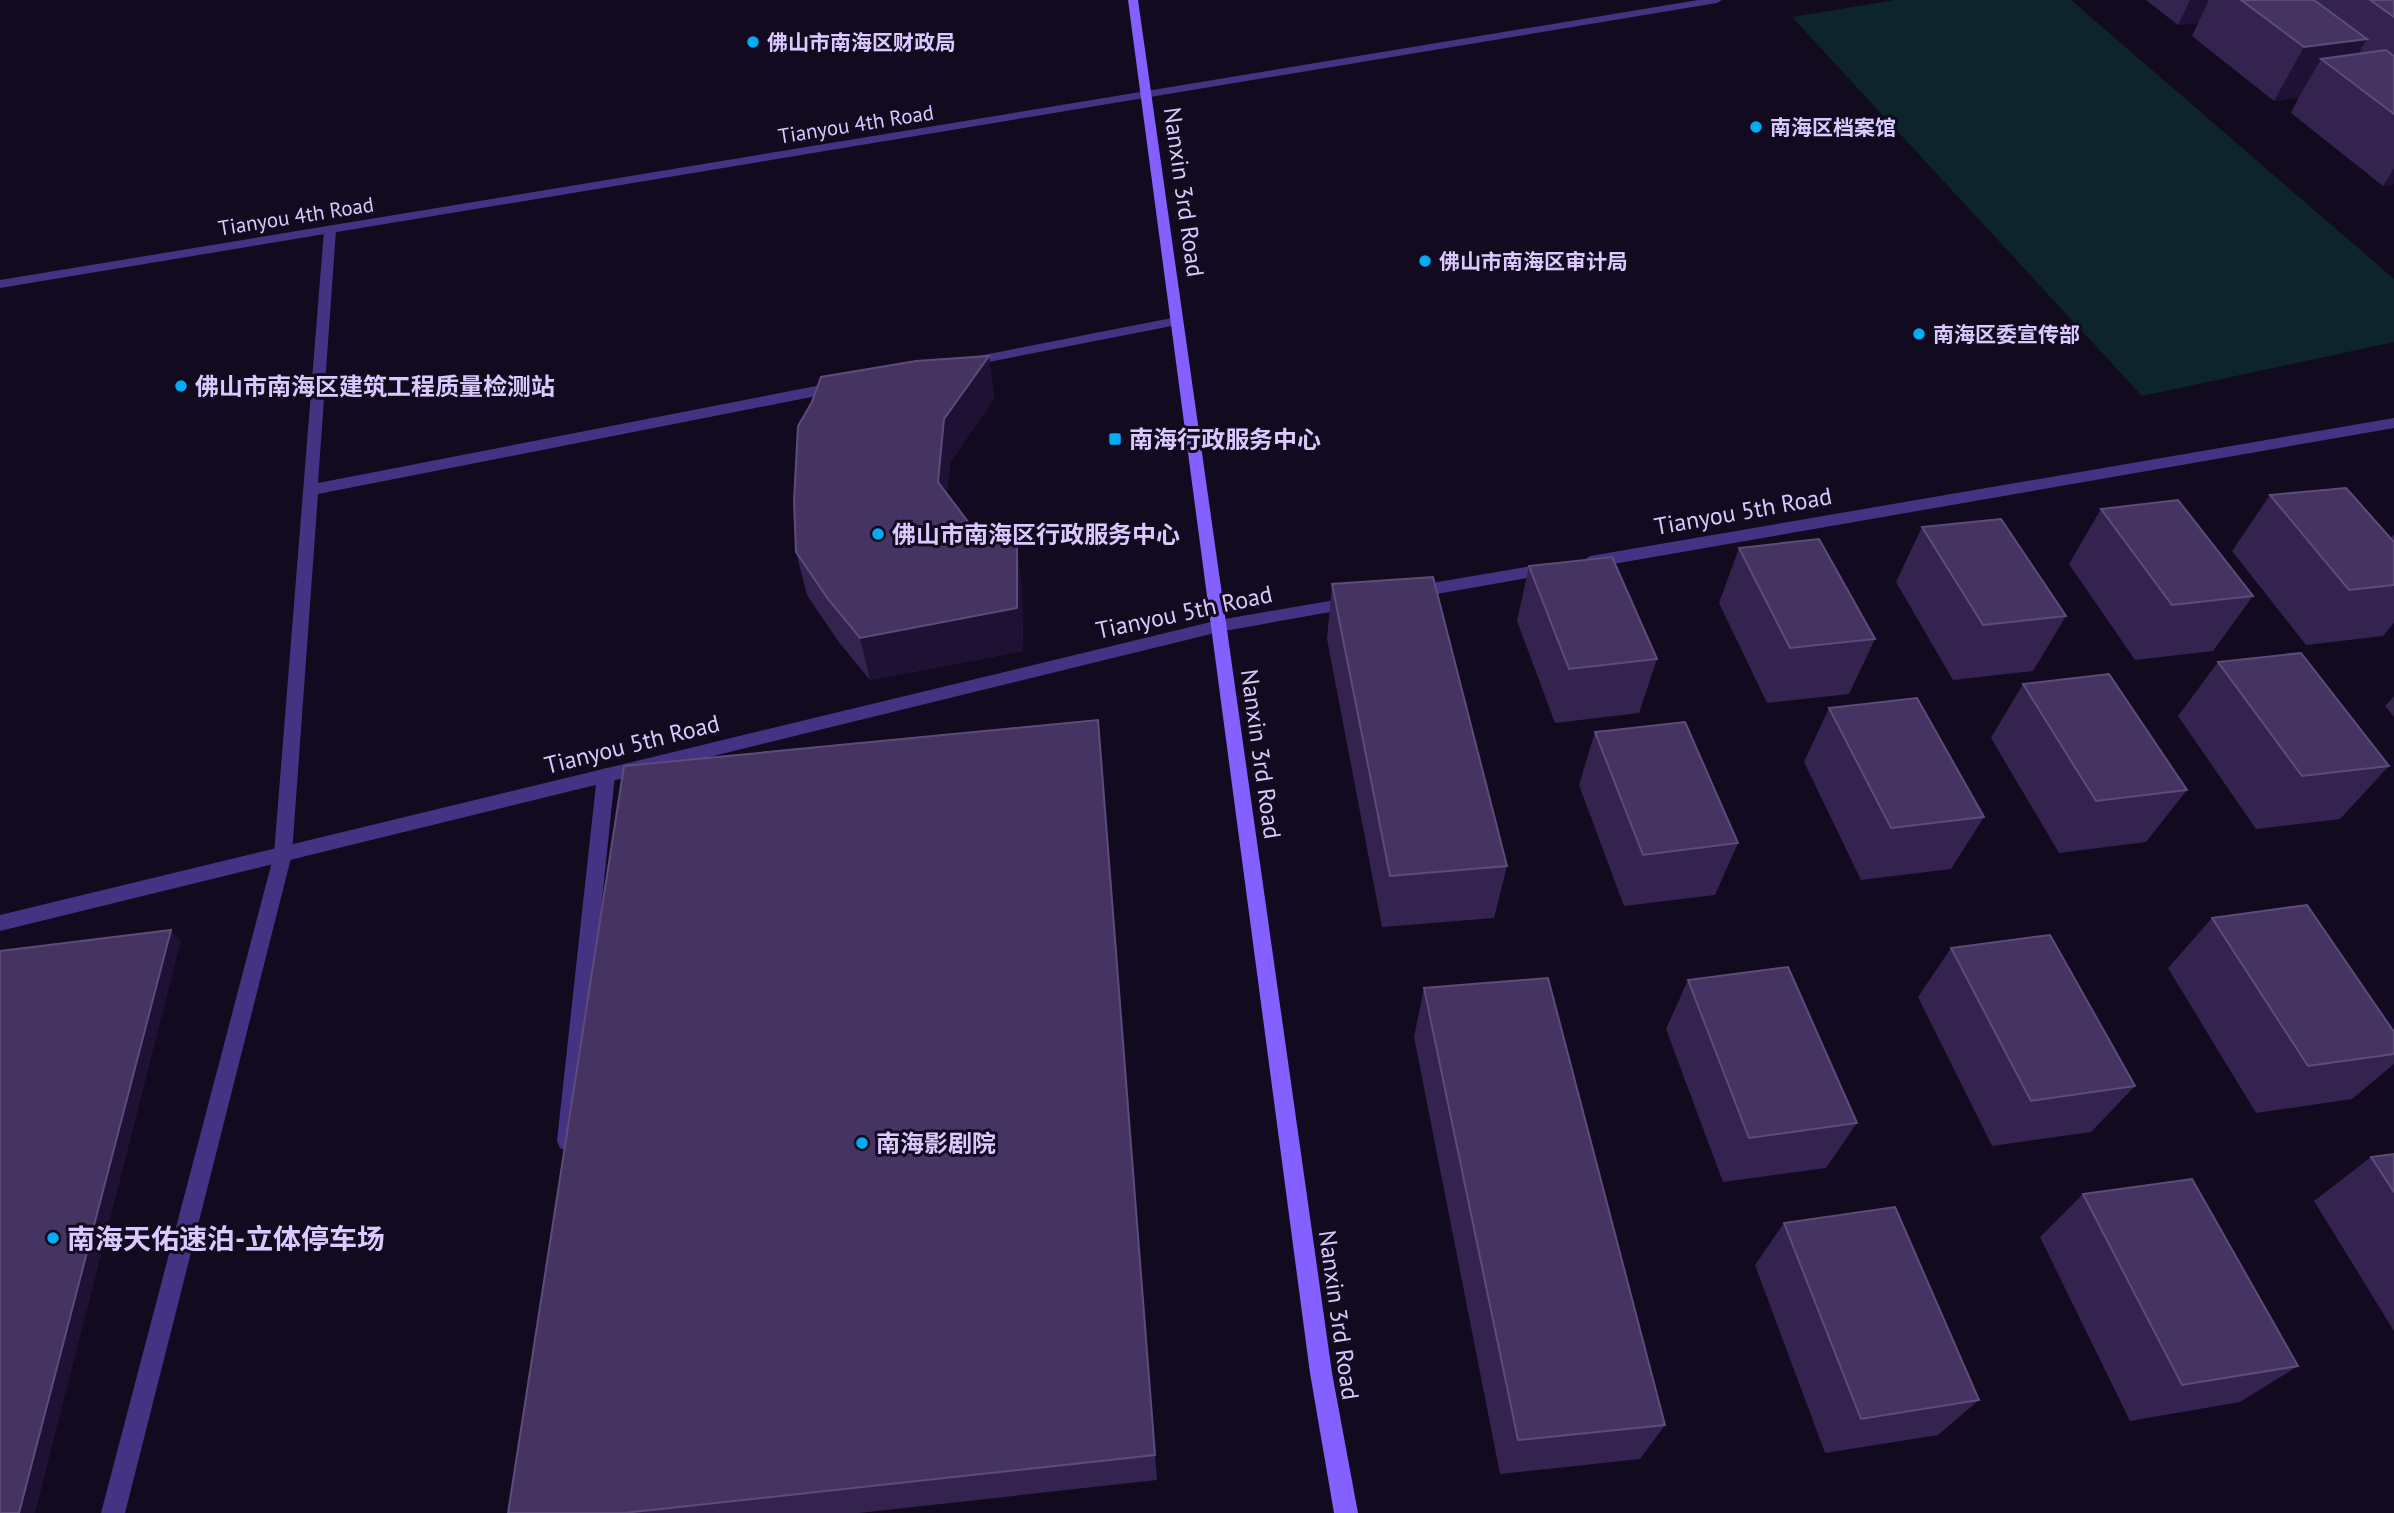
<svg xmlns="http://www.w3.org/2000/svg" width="2394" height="1513" font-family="'PT Sans','Noto Sans SC',sans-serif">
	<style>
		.green { fill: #0d252a }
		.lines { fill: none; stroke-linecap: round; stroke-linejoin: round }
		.minor { fill: #443282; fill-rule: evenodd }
		.tertiary { fill: #443282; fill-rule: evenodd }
		.secondary { fill: #8360ff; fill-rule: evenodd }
		.wall { fill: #34224f }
		.shaded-wall { fill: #1f1134 }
		.building { fill: #453462; stroke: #5d4b7b; stroke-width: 2 }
		.poi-dot { fill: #00adf4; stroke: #120b1f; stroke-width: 2.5 }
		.labels { text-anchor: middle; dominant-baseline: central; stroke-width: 6; stroke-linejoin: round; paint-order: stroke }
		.far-poi-label { font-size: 21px; font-weight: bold; fill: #dac9ff; stroke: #120b1f; text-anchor: start }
		.far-street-label { font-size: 21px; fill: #dac9ff; stroke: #120b1f }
		.street-label { font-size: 24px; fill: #dac9ff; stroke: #120b1f }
		.poi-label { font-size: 24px; font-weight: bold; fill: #dac9ff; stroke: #120b1f; text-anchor: start }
		.near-poi-label { font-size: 28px; font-weight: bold; fill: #dac9ff; stroke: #120b1f; text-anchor: start }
	</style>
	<rect width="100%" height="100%" fill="#120b1f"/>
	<path class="green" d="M1895,0H2071L2394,279V342L2142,396L1792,17Z"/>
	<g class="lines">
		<path class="minor" d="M330,226L336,230L318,483L837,382L844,387L837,392L318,494L292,854L125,1513H101L274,854L324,230Z
			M1177,317L1182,318V324L968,366L961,362L968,358Z
			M606,768L612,770L615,775L577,1141L574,1148L567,1151L560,1148L557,1141L597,775L600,770Z"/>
		<path class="tertiary" d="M1698,0H1722L1717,3L0,288V280Z
			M2394,418V428L1590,568L1582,562L1590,556Z
			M1549,563L1555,565L1557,569L1555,573L1414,598L1406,592L1414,586Z
			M1352,597L1358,599L1360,603L1358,607L1219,632L0,931V915L1219,620Z"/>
		<path class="secondary" d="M1128,0H1138L1332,1373L1358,1513H1334L1310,1373Z"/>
	</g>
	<path class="wall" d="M2146,0H2394V184L2383,186L2291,113L2299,97L2274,101L2192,36L2198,23L2178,25Z
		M989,356L994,399L950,462L947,495L1022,589L1023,651L870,680L838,641L807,595L796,552Z
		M2270,495L2391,538L2394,534V623L2383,636L2306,645L2232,551Z
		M2101,509L2253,596L2213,651L2135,660L2069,564Z
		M1922,527L2066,616L2033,671L1953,680L1896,582Z
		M1739,548L1875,639L1849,694L1767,703L1719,603Z
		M1529,566L1657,659L1639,713L1555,723L1517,621Z
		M1332,584L1507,866L1494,918L1382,927L1327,639Z
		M2218,662L2389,766L2340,819L2256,829L2178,716Z
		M2023,684L2187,790L2146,842L2059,853L1991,738Z
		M2394,696V717L2385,706Z
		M1829,708L1984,817L1951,869L1861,880L1804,762Z
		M1098,720L1157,1480L859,1513H508Z
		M1595,732L1738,843L1715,895L1624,906L1579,785Z
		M2212,918L2394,1032V1064L2352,1099L2256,1113L2168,968Z
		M1951,948L2135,1086L2091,1132L1992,1146L1918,997Z
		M1688,980L1857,1123L1826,1168L1723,1182L1666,1029Z
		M1424,988L1665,1425L1640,1459L1500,1474L1414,1037Z
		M2394,1154V1331L2314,1201L2371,1157Z
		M2083,1194L2298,1366L2240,1402L2130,1421L2040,1237Z
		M1784,1223L1979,1400L1938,1435L1825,1453L1755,1265Z"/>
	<path class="shaded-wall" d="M2190,0H2209L2198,23L2178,25Z
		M2367,39L2345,77L2321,59L2299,97L2274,101L2304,47Z
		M2394,168V184L2383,186Z
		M989,356L994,399L950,462L945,525L938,482L944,419Z
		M1017,546L1022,589L1023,651L870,680L860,638Z
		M171,930L181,941L35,1513H19Z"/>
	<path class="building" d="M2241,0H2314L2367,39L2304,47Z
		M2370,0H2394V17Z
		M2386,50L2394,56V114L2321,59Z
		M989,356L944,419L938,482L972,527L1017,546V608L860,638L828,599L796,552L794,501L798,426L812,402L821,377L916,361Z
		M2346,488L2394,542V585L2349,590L2270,495Z
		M2178,500L2253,596L2172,605L2101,509Z
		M2001,519L2066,616L1983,625L1922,527Z
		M1819,539L1875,639L1790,648L1739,548Z
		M1612,557L1657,659L1569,669L1529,566Z
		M1433,577L1507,866L1390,876L1332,584Z
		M2301,653L2389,766L2302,776L2218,662Z
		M2109,674L2187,790L2096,801L2023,684Z
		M1917,698L1984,817L1891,828L1829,708Z
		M1098,720L1155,1455L624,1513H508L624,766Z
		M1685,722L1738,843L1643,855L1595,732Z
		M2307,905L2394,1032V1054L2308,1066L2212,918Z
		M171,930L19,1513H0V951Z
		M2050,935L2135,1086L2031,1101L1951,948Z
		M1788,967L1857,1123L1749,1138L1688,980Z
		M1548,978L1665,1425L1518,1440L1424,988Z
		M2394,1154V1192L2371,1157Z
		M2192,1179L2298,1366L2182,1385L2083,1194Z
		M1895,1207L1979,1400L1861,1419L1784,1223Z"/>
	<g class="poi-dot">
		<circle cx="753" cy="42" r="7"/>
		<circle cx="1756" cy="127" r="7"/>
		<circle cx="1425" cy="261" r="7"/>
		<circle cx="1919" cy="334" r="7"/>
		<circle cx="181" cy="386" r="7"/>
		<rect x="1108" y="432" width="14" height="14" rx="3.5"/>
		<circle cx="878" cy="534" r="7"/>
		<circle cx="862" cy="1143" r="7"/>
		<circle cx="53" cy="1238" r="7"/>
	</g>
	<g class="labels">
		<g class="far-poi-label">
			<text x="767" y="42">佛山市南海区财政局</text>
			<text x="1770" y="127">南海区档案馆</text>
			<text x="1439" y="261">佛山市南海区审计局</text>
			<text x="1933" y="334">南海区委宣传部</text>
		</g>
		<g class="far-street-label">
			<text transform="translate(856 124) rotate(-9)">Tianyou 4th Road</text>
			<text transform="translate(296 216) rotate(-9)">Tianyou 4th Road</text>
		</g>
		<g class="street-label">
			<text transform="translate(1184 192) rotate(82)">Nanxin 3rd Road</text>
			<text transform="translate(1743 511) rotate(-10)">Tianyou 5th Road</text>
			<text transform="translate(1184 612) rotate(-12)">Tianyou 5th Road</text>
			<text transform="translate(632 744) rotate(-14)">Tianyou 5th Road</text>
			<text transform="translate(1261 754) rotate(82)">Nanxin 3rd Road</text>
			<text transform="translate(1339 1315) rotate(82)">Nanxin 3rd Road</text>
		</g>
		<g class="poi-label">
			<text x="195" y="386">佛山市南海区建筑工程质量检测站</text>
			<text x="1129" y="439">南海行政服务中心</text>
			<text x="892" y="534">佛山市南海区行政服务中心</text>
			<text x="876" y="1143">南海影剧院</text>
		</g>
		<g class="near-poi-label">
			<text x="67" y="1238">南海天佑速泊-立体停车场</text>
		</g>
	</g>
</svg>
